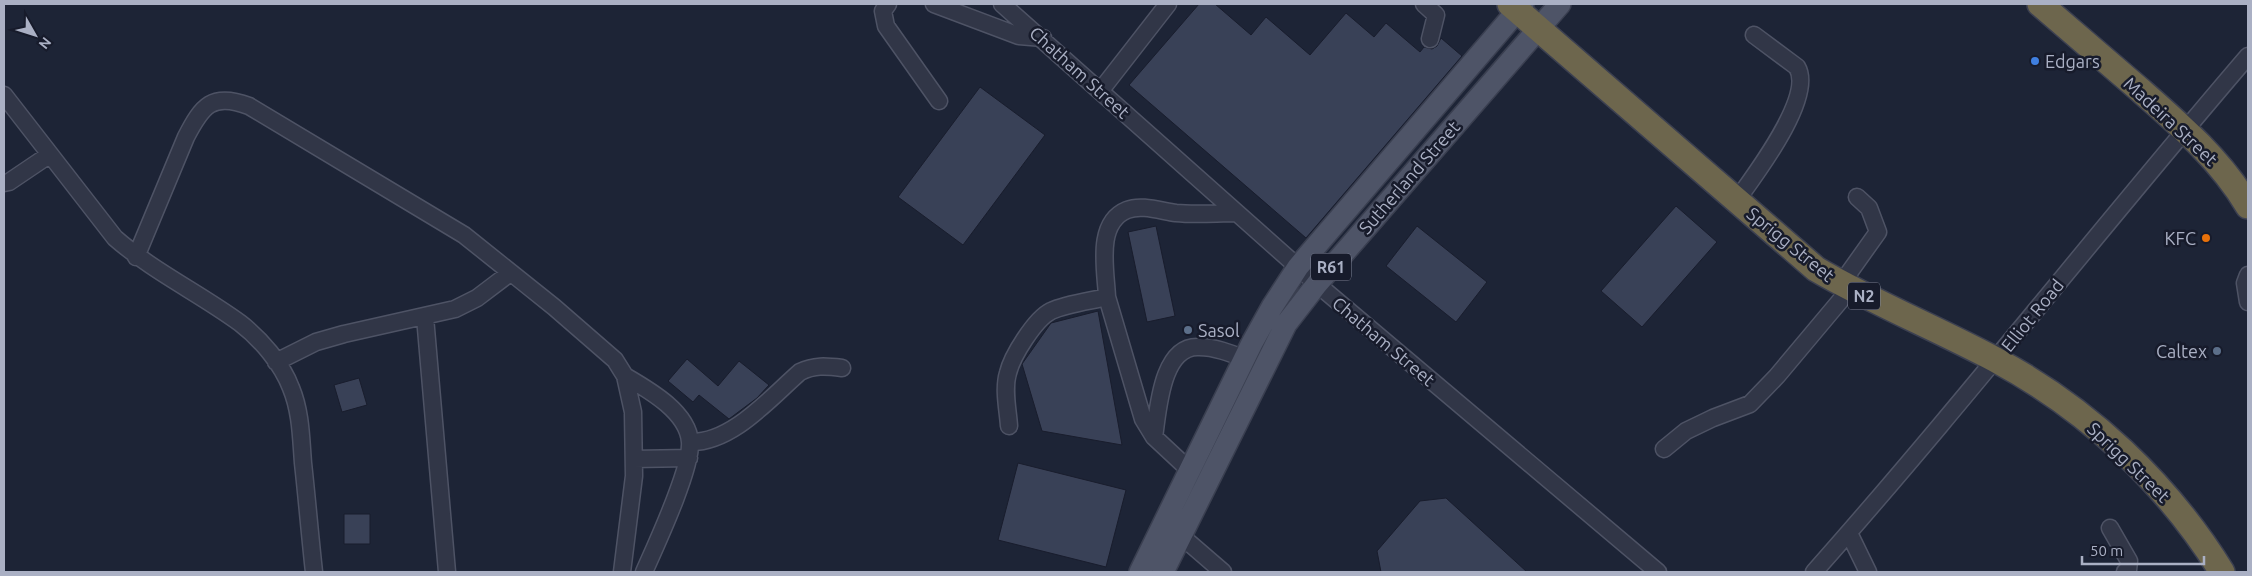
<svg xmlns="http://www.w3.org/2000/svg" width="2252" height="576" font-family="Ubuntu,sans-serif">
	<style>
		.building { fill: #394157; stroke: #191d2d }
		.lines { fill: none; stroke-linecap: round; stroke-linejoin: round }
		.minor-casing { stroke: #4e5365; stroke-width: 19 }
		.major-casing { stroke: #3a3f50; stroke-width: 24 }
		.highway-casing { stroke: #3c4051; stroke-width: 28 }
		.minor { stroke: #313647; stroke-width: 16 }
		.major { stroke: #4e5467; stroke-width: 21 }
		.highway { stroke: #6d664d; stroke-width: 25 }
		.shop-dot { fill: #3f7fe0; stroke: #171b2b; stroke-width: 2 }
		.food-dot { fill: #e8710a; stroke: #171b2b; stroke-width: 2 }
		.service-dot { fill: #5c6f8a; stroke: #171b2b; stroke-width: 2 }
		.labels { text-anchor: middle; dominant-baseline: central; stroke-width: 5; stroke-linejoin: round; paint-order: stroke }
		.shield { fill: #171b2b; stroke: #7e8396; stroke-width: 1 }
		.shield-label { font-size: 16px; font-weight: bold; fill: #aab0c4 }
		.poi-label { font-size: 18px; fill: #aab0c4; stroke: #171b2b; text-anchor: start }
		.street-label { font-size: 18px; fill: #aab0c4; stroke: #171b2b }
	</style>
	<rect width="100%" height="100%" fill="#1d2436"/>
	<path class="building" d="M1199,4H1215L1251,35L1266,17L1310,55L1346,13L1374,37L1386,23L1420,52L1424,47L1432,49L1437,46L1441,38L1462,56L1306,238L1129,85Z
		M980,87L1045,135L963,245L898,197Z
		M1676,206L1717,242L1642,327L1601,291Z
		M1156,226L1175,316L1147,322L1128,232Z
		M1417,226L1487,282L1456,322L1386,266Z
		M1098,311L1122,445L1042,431L1022,364L1051,323Z
		M687,359L718,386L739,361L769,385L757,398L729,419L699,395L693,402L668,381Z
		M359,378L367,405L342,412L334,385Z
		M1018,463L1126,490L1106,567L998,540Z
		M1446,498L1527,572H1381L1377,551L1420,501Z
		M344,514H370V544H344Z"/>
	<g class="lines">
		<g class="minor-casing">
			<path id="minor" d="M888,4L883,11L886,26L939,101
				M934,4L1019,36L1043,38
				M1002,4L1317,284L1658,572
				M1424,4L1436,15L1430,39
				M1101,90L1168,4
				M4,95L115,238C154,272 199,293 240,323C261,339 282,364 291,388C301,412 301,438 303,463C307,499 310,536 314,572
				M4,183L9,182L49,155
				M1737,200C1754,176 1815,97 1797,67L1754,35
				M136,257L186,137C202,106 212,92 249,106L464,235L554,307L615,360L625,376L633,412L634,476L622,572
				M2248,275L2245,283L2248,302
				M1841,284L1878,232L1869,208L1857,197
				M1107,297C1106,271 1095,223 1127,210C1141,204 1161,211 1176,213C1196,215 1217,213 1237,213
				M425,317L447,572
				M276,362L316,342L344,334L455,309L477,298L510,273
				M625,376C649,390 688,412 690,442C692,468 656,545 644,572
				M1009,426C1008,410 1003,389 1008,373C1012,356 1035,319 1051,311C1066,304 1090,301 1107,297L1143,419L1154,437L1198,478
				M1154,437C1158,412 1161,345 1199,347C1215,347 1230,353 1245,359
				M690,442C732,443 770,398 800,372C814,365 826,366 842,368
				M1664,449L1686,431L1713,418L1750,404L1777,376L1850,289
				M634,459L689,458
				M1172,528L1223,572
				M2110,528L2129,561L2128,570L2125,572
				M1849,533L1868,572
				M1814,572C1963,404 2102,226 2248,56"/>
		</g>
		<g class="major-casing">
			<path id="major" d="M1140,572L1252,343L1272,307L1298,267L1523,4
				M1163,572L1286,324L1317,284L1560,4"/>
		</g>
		<g class="highway-casing">
			<path id="highway" d="M1510,4L1816,269C1874,303 1936,328 1996,360C2088,409 2167,483 2222,572
				M2040,4C2073,32 2106,61 2139,89C2179,124 2220,159 2248,206"/>
		</g>
		<use href="#minor" class="minor"/>
		<use href="#major" class="major"/>
		<use href="#highway" class="highway"/>
	</g>
	<circle class="shop-dot" cx="2035" cy="61" r="5"/>
	<circle class="food-dot" cx="2206" cy="238" r="5"/>
	<g class="service-dot">
		<circle cx="1188" cy="330" r="5"/>
		<circle cx="2217" cy="351" r="5"/>
	</g>
	<g class="labels">
		<g class="shield">
			<rect x="1311" y="253.5" width="40" height="27" rx="4"/>
			<rect x="1848" y="282.5" width="32" height="27" rx="4"/>
		</g>
		<g class="shield-label">
			<text x="1331" y="267">R61</text>
			<text x="1864" y="296">N2</text>
		</g>
		<g class="poi-label">
			<text x="2045" y="61">Edgars</text>
			<text x="2196" y="238" text-anchor="end">KFC</text>
			<text x="1198" y="330">Sasol</text>
			<text x="2207" y="351" text-anchor="end">Caltex</text>
		</g>
		<g class="street-label">
			<text transform="translate(1080 72) rotate(42)">Chatham Street</text>
			<text transform="translate(2171 121) rotate(43)">Madeira Street</text>
			<text transform="translate(1409 177) rotate(-49)">Sutherland Street</text>
			<text transform="translate(1791 244) rotate(39)">Sprigg Street</text>
			<text transform="translate(2032 315) rotate(-51)">Elliot Road</text>
			<text transform="translate(1384 341) rotate(40)">Chatham Street</text>
			<text transform="translate(2129 462) rotate(44)">Sprigg Street</text>
		</g>
	</g>
	<rect width="2252" height="576" fill="none" stroke="#aab0c4" stroke-width="10"/>
	<g transform="translate(35 35) rotate(129)" stroke="#171b2b" stroke-width="4" paint-order="stroke">
	<path d="M0-4L9 19L0 12L-9 19Z" fill="#aab0c4"/>
	<text y="-8" font-size="14" font-weight="bold" text-anchor="middle" fill="#aab0c4">N</text>
	</g>
	<path d="M2082 556v8h122v-8" fill="none" stroke="#aab0c4" stroke-width="2.5"/>
	<text x="2090" y="556" font-size="15" fill="#aab0c4" stroke="#171b2b" stroke-width="4" paint-order="stroke">50 m</text>
</svg>
